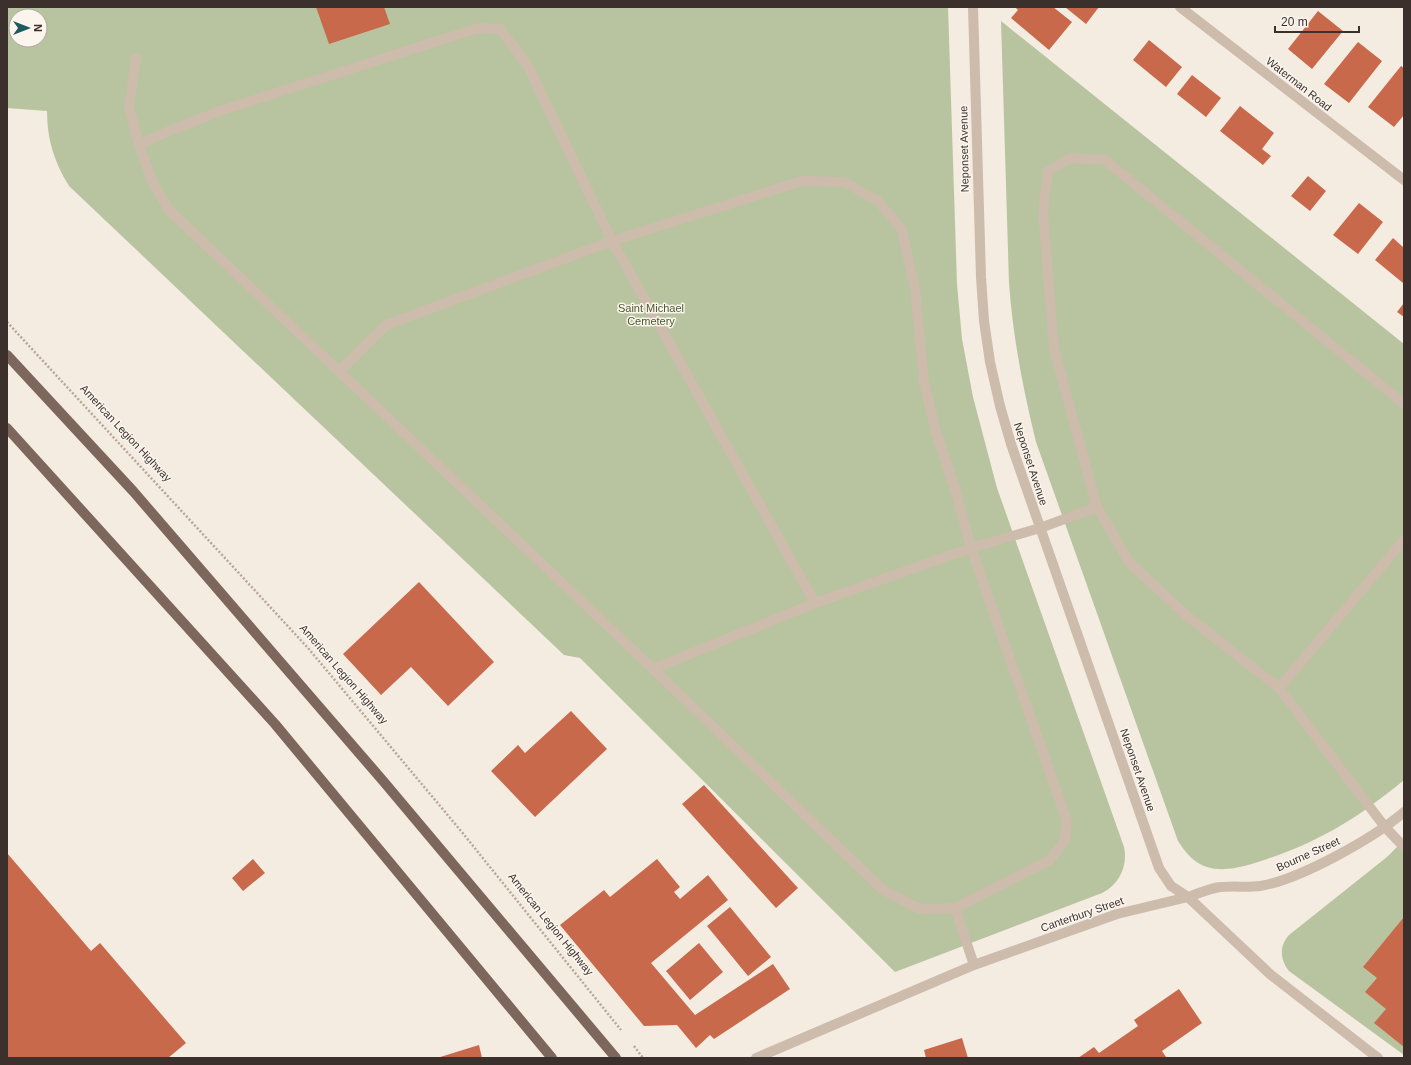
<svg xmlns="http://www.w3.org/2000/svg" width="1411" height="1065" font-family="Helvetica,sans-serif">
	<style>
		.green { fill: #b8c4a0; fill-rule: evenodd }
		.building { fill: #c8694b }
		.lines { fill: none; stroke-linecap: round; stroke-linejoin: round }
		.path { stroke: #b9a596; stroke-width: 2.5; stroke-dasharray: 2 2; stroke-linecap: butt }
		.minor { stroke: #cdbbac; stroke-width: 10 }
		.major { stroke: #7d675c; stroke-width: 10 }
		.labels { text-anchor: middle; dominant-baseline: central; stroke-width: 3; stroke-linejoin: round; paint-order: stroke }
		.street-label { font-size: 11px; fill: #3b302b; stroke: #fbf5ee }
		.park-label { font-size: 11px; fill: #4a5a2e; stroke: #fbf5ee }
	</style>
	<rect width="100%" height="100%" fill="#f4ebe1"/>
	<path class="green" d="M7,7H948L957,284L962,339L973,397L997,488L1124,847C1128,865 1120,884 1102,893L895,972L580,658L564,655L69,186C54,162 47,139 47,111L7,108ZM16,16H40V40H16Z
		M1001,21L1404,344V780C1359,817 1323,840 1267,859C1249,865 1226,873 1207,867C1194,863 1185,852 1178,841L1036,442C1023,389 1013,338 1009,283Z
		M1404,840V1055L1289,971C1280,960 1279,946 1289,935L1387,857Z"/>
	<path class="building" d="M316,7H384L390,24L329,44Z
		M1015,7H1053L1072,22L1049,50L1011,18L1018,10Z
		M1065,7H1099L1086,24Z
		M1318,11L1343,31L1312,69L1288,49Z
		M1149,40L1182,67L1166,87L1133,60Z
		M1358,42L1382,61L1349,103L1324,84Z
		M1401,66L1404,68V115L1394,127L1368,107Z
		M1192,75L1221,98L1206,117L1177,94Z
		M1240,106L1274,133L1262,149L1271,156L1263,165L1220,131Z
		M1308,176L1326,191L1310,211L1291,196Z
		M1359,203L1383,222L1358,254L1333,235Z
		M1393,238L1404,248L1403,283L1375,260Z
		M1404,303V317L1397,312Z
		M419,582L494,662L448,706L411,667L381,695L343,654Z
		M571,711L607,749L535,817L491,771L518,745L525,753Z
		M704,785L798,888L776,908L682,804Z
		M7,853L91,951L100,943L186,1043L168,1058H7Z
		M253,859L265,873L243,891L232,878Z
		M657,859L680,887L674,892L680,899L708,875L728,900L651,963L695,1015L773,964L790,989L714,1039L710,1035L696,1048L677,1025L644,1026L560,925L604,890L610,897Z
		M730,907L771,957L748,976L707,926Z
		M1404,917V1047L1374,1023L1386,1009L1365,992L1377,978L1363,967Z
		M699,943L723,972L690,1000L666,971Z
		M1179,989L1202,1023L1162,1051L1166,1057L1164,1058H1078L1094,1047L1099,1053L1138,1026L1134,1020Z
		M962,1038L968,1058H926L924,1050Z
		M479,1045L482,1058H437Z"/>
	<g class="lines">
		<path class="path" d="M7,322L308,648L461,831L621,1030
			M634,1046L643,1058"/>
		<path class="minor" d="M973,7L981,277L984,321L990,362L1000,406L1011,444L1159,868L1171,886L1188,897C1197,894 1206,890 1215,888C1229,885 1245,888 1260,886C1299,880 1374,838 1404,812
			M1180,7L1404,180
			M136,58L129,107L139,145
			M339,372L386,325L612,241L802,181L844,182L878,201L902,230L915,288L924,382L936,432L956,492L971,548L1067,821L1065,840L1050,860L955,908L920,909L883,890L653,669L169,210L153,183L139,145L169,131L220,111L478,28L500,29L528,66L612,241L815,603
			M1404,404L1105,160L1071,158L1048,171L1043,211L1054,349L1097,507L1129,562L1187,616L1279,688L1385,827L1404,847
			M653,669L815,603L971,548L1040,528L1097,507
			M1279,688L1404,540
			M955,908L974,965
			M756,1058L974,965L1117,914L1188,897L1271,975L1378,1058"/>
		<path class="major" d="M7,355L133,491L384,782L616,1058
			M7,428L275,724L552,1058"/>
	</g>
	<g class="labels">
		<g class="street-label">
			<text transform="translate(1299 84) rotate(38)">Waterman Road</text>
			<text transform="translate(964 149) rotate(-91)">Neponset Avenue</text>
			<text transform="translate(126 433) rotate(47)">American Legion Highway</text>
			<text transform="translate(1031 464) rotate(72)">Neponset Avenue</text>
			<text transform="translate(344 674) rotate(49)">American Legion Highway</text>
			<text transform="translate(1138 770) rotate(71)">Neponset Avenue</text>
			<text transform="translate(1308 854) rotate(-24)">Bourne Street</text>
			<text transform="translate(1082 914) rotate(-19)">Canterbury Street</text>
			<text transform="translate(551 924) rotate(51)">American Legion Highway</text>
		</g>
		<g class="park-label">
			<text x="651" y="308">Saint Michael<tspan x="651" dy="13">Cemetery</tspan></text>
		</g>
	</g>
	<rect width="1411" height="1065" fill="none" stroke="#3b302b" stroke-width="16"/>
	<g transform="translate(28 28) rotate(90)"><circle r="19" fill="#fbf5ee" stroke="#aea6a0"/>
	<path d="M0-3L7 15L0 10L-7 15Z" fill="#1f5a5e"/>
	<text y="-6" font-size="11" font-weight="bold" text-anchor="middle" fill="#3b302b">N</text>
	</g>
	<path d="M1275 26v6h84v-6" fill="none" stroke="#3b302b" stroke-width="2"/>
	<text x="1281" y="26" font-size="12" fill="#3b302b" stroke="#fbf5ee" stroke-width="3" paint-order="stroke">20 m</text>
</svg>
